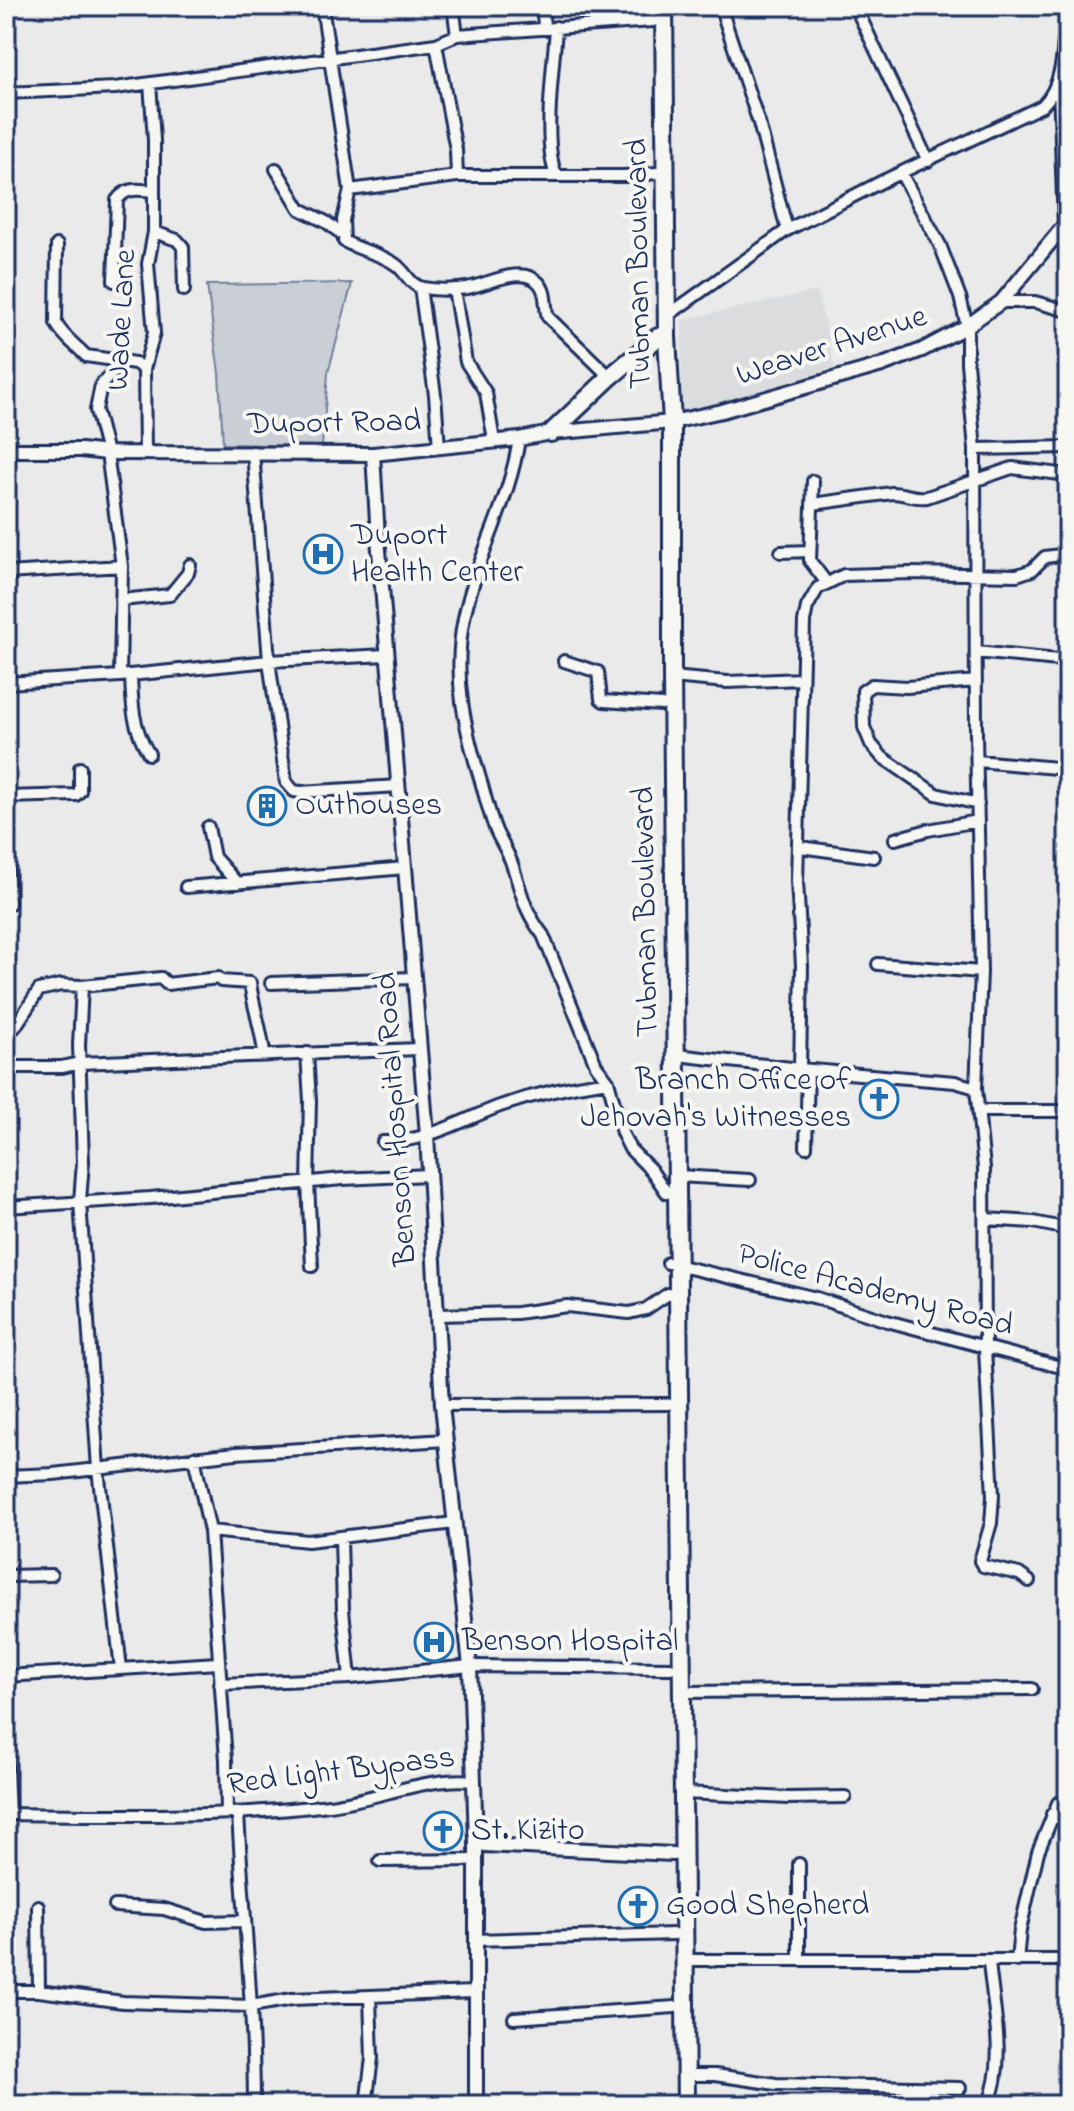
<svg xmlns="http://www.w3.org/2000/svg" width="1074" height="2111" font-family="'Indie Flower',sans-serif">
	<style>
		.built { fill: #dadcde }
		.green { fill: #caced5; stroke: #727e9a; stroke-width: 2 }
		.lines { fill: none; stroke-linecap: round; stroke-linejoin: round }
		.minor-casing { stroke: #1b2f5e; stroke-width: 16 }
		.tertiary-casing { stroke: #1b2f5e; stroke-width: 18 }
		.trunk-casing { stroke: #1b2f5e; stroke-width: 22 }
		.minor { stroke: #f6f6f2; stroke-width: 10 }
		.tertiary { stroke: #f6f6f2; stroke-width: 12 }
		.trunk { stroke: #f6f6f2; stroke-width: 16 }
		.labels { text-anchor: middle; dominant-baseline: central; stroke-width: 8; stroke-linejoin: round; paint-order: stroke }
		.street-label { font-size: 32px; fill: #1b2f5e; stroke: #f6f6f2 }
		.poi-label { font-size: 32px; fill: #1b2f5e; stroke: #f6f6f2; text-anchor: start }
	</style>
	<rect width="100%" height="100%" fill="#e9eae9"/>
	<filter id="ink" filterUnits="userSpaceOnUse"><feTurbulence type="fractalNoise" baseFrequency=".0125" numOctaves="2"/><feDisplacementMap in="SourceGraphic" scale="16" xChannelSelector="R" yChannelSelector="G"/><feConvolveMatrix kernelMatrix="1 2 1 2 8 2 1 2 1" color-interpolation-filters="sRGB"/></filter>
	<g filter="url(#ink)">
		<path class="built" d="M817,291L839,387L681,421L682,320Z"/>
		<path class="green" d="M352,283L328,373L322,446L223,444L219,373L207,285Z"/>
		<g class="lines">
			<g class="minor-casing">
				<path id="minor" d="M322,6L350,190L343,220L344,241C360,251 380,253 395,264C406,271 409,285 423,288C436,290 453,290 467,288C487,285 520,265 538,282C548,292 544,306 548,317L610,377
					M453,6L457,35
					M542,6L544,25
					M720,6L759,123L787,230
					M855,6L928,161
					M210,7L213,6
					M1059,85L1064,227
					M6,93L115,88L436,44L457,35L653,21
					M276,169L300,209L326,222L343,235
					M901,173L940,245L960,297L967,326V363L975,449L976,735L981,972L976,1088L984,1168L985,1349L993,1496L991,1523L980,1561L983,1566L1019,1574L1029,1581
					M556,175C542,141 554,66 556,27
					M457,176H624L657,173
					M350,190L457,176L456,150L436,44
					M154,232L177,240L183,247L184,290
					M57,245L56,323C63,337 76,345 86,356L135,363L144,369
					M114,281L117,200C127,186 139,190 154,191
					M420,287L435,395L439,447
					M454,289L466,362L486,393L494,441
					M1001,302H1035L1068,311
					M667,316L787,230L883,181L1042,106C1067,82 1063,38 1066,6
					M519,439C510,501 477,556 464,618C452,676 465,730 482,785C486,800 490,816 496,831C501,842 508,852 512,864C522,893 523,909 543,935L596,1065L608,1081L622,1133L630,1149L651,1170L667,1193
					M975,449L1068,447
					M145,452L144,369L154,333L148,264L154,232V140L150,83
					M253,452L269,661L286,782L294,791L300,792L399,786
					M813,481L810,561L826,582
					M813,504L892,493C905,493 915,499 927,497L1012,468L1068,475
					M781,552L810,551
					M6,573L122,566
					M121,600L170,595L188,573L190,565
					M976,652L1068,661
					M564,661L598,672L601,699L604,701L662,705
					M131,675C132,706 133,728 149,754
					M120,676L269,661L387,655
					M672,677L727,682L802,679
					M976,681L907,687L872,685L863,691L864,727L871,744L882,757L936,794L978,804
					M6,683L120,676L122,566L107,453L96,410L101,385L123,361
					M977,761L1068,769
					M6,797L76,795L80,791V768
					M208,827L214,857L237,883
					M6,835L9,904
					M895,839L928,830L978,821
					M800,847L874,857
					M186,887L405,868
					M878,964L981,972
					M271,983L413,978
					M82,986L79,1045L83,1162L80,1201L98,1469L121,1669
					M15,1027L39,990L61,985L82,986L161,978L167,984L218,978L221,981L250,983C253,1007 262,1030 264,1054
					M307,1053L310,1101L308,1183L312,1266
					M677,1055L800,1069L955,1082L976,1088
					M6,1067H62L80,1063L418,1049
					M800,1069L802,966L797,881L804,622L807,607L818,588L844,575L911,573L1017,575L1032,570L1045,557L1068,554
					M980,1111H1068
					M383,1142C424,1143 462,1120 500,1106C535,1094 572,1086 608,1081
					M806,1147L808,1070
					M677,1176L750,1180
					M6,1207L151,1198L342,1179L429,1175
					M985,1219L1033,1222L1068,1229
					M668,1263L817,1298L887,1321L1068,1369
					M438,1315L517,1313L567,1306L629,1313L646,1309L668,1294
					M442,1405L669,1404
					M194,1457L210,1531L226,1760L227,1813
					M6,1476L53,1474L236,1453L446,1440
					M210,1531L308,1541L454,1523
					M341,1539L343,1610L350,1678
					M6,1576L51,1575
					M6,1676L218,1663
					M220,1684L350,1678L470,1666L671,1668
					M682,1692L1032,1689
					M6,1747L9,1814
					M684,1793L789,1798L845,1797
					M238,1813C243,1910 254,2008 254,2105
					M6,1814C113,1815 222,1818 329,1805C375,1800 428,1776 473,1781
					M1052,1814L1068,1824
					M380,1861L476,1860
					M38,1906L39,1991
					M115,1906L164,1909L206,1922L243,1921
					M475,1940L674,1934
					M799,1959V1864
					M685,1960H1068
					M1017,1961L1020,1930L1038,1852L1058,1803
					M6,1991H39L123,2002L251,2006L292,1999L474,1992
					M514,2018L675,2007
					M685,2075H715L776,2084L960,2088
					M366,2105L372,2058L370,1997
					M988,2105C1007,2062 993,2007 989,1962"/>
			</g>
			<g class="tertiary-casing">
				<path id="tertiary" d="M6,450H81L107,453L373,454L519,439L551,433L672,422L722,411L882,365L922,350L967,326L1001,302L1068,221
					M373,454L378,538L427,1135L442,1405L470,1666L476,1841L485,1845L673,1854
					M476,1841V2105"/>
			</g>
			<g class="trunk-casing">
				<path id="trunk" d="M664,6L667,337L672,422V677L686,2105
					M551,433L610,377L658,337"/>
			</g>
			<use href="#minor" class="minor"/>
			<use href="#tertiary" class="tertiary"/>
			<use href="#trunk" class="trunk"/>
		</g>
	</g>
	<defs>
		<g id="hospital-ring" transform="scale(2)"><circle r="9.5" fill="#f6f6f2" stroke="#1f6fb2" stroke-width="1.5"/><path d="M-5-5h3v3.5h4V-5h3V5h-3V1.5h-4V5h-3Z" fill="#1f6fb2"/></g>
		<g id="building-ring" transform="scale(2)"><circle r="9.5" fill="#f6f6f2" stroke="#1f6fb2" stroke-width="1.5"/><path d="M-4-6H4V6H1V3H-1V6H-4ZM-2.5-4.3h1.7v1.8h-1.7ZM.8-4.3h1.7v1.8H.8ZM-2.5-1h1.7V.8h-1.7ZM.8-1h1.7V.8H.8Z" fill="#1f6fb2"/></g>
		<g id="church-ring" transform="scale(2)"><circle r="9.5" fill="#f6f6f2" stroke="#1f6fb2" stroke-width="1.5"/><path d="M-1.2-6h2.4v3.5h3.3v2.4h-3.3V6h-2.4V-.1h-3.3v-2.4h3.3Z" fill="#1f6fb2"/></g>
	</defs>
	<g fill-rule="evenodd">
		<use href="#hospital-ring" x="323" y="554"/>
		<use href="#building-ring" x="267" y="806"/>
		<use href="#church-ring" x="879" y="1099"/>
		<use href="#hospital-ring" x="434" y="1642"/>
		<use href="#church-ring" x="443" y="1831"/>
		<use href="#church-ring" x="638" y="1906"/>
	</g>
	<g class="labels">
		<g class="street-label">
			<text transform="translate(640 264) rotate(-91)">Tubman Boulevard</text>
			<text transform="translate(123 320) rotate(-87)">Wade Lane</text>
			<text transform="translate(832 347) rotate(-18)">Weaver Avenue</text>
			<text transform="translate(334 424) rotate(-1)">Duport Road</text>
			<text transform="translate(647 912) rotate(-91)">Tubman Boulevard</text>
			<text transform="translate(397 1119) rotate(-94)">Benson Hospital Road</text>
			<text transform="translate(875 1291) rotate(15)">Police Academy Road</text>
			<text transform="translate(341 1772) rotate(-7)">Red Light Bypass</text>
		</g>
		<g class="poi-label">
			<text x="351" y="536">Duport<tspan x="351" dy="37">Health Center</tspan></text>
			<text x="295" y="806">Outhouses</text>
			<text x="851" y="1081" text-anchor="end">Branch Office of<tspan x="851" dy="37">Jehovah's Witnesses</tspan></text>
			<text x="462" y="1642">Benson Hospital</text>
			<text x="471" y="1831">St. Kizito</text>
			<text x="666" y="1906">Good Shepherd</text>
		</g>
	</g>
	<rect width="1074" height="2111" fill="none" stroke="#f6f6f2" stroke-width="32"/>
	<rect x="16" y="16" width="1042" height="2079" fill="none" stroke="#1b2f5e" stroke-width="3" filter="url(#ink)"/>
</svg>
